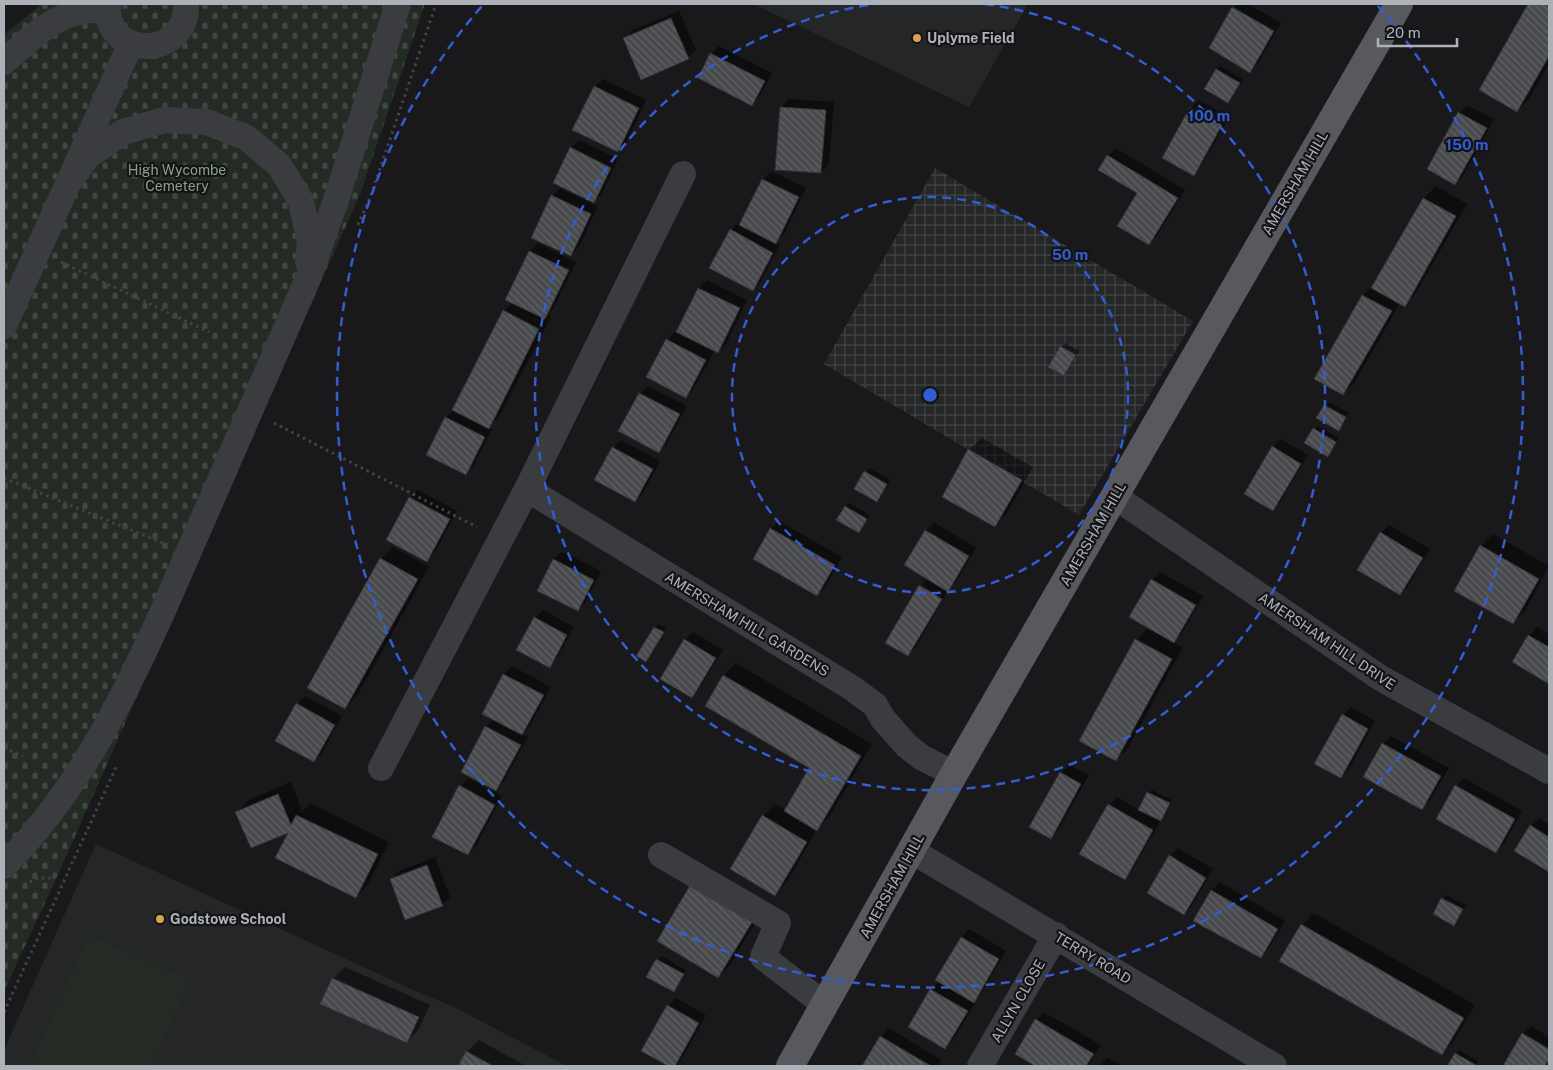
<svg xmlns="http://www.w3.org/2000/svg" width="1553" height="1070" font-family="'Public Sans',sans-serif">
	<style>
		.built { fill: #252628 }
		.industrial { fill: url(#industrial-grid) }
		.grass { fill: #242b24 }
		.cemetery { fill: url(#cemetery-stones) }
		.shadow { fill: #0007 }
		.building { fill: url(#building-back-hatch); stroke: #343437 }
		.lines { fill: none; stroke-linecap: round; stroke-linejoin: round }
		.path { stroke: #414347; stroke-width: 3; stroke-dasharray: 2.5 4; stroke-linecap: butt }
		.minor { stroke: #3b3c40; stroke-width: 26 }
		.major { stroke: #57595e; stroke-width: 28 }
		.ring { fill: none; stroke: #335dd3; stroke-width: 2.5; stroke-dasharray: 9 6 }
		.poi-dot { fill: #dda24f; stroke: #141416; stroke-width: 2 }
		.labels { text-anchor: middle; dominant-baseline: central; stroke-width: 4.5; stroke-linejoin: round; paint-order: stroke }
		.poi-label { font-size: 14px; font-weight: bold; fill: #adb2b9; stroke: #141416; text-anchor: start }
		.park-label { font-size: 14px; fill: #87a287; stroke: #141416 }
		.street-label { font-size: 14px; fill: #adb2b9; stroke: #141416 }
		.centre { fill: #335dd3; stroke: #141416; stroke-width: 2.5 }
		.ring-label { font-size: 15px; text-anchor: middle; font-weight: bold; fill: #335dd3; stroke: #141416; stroke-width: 4.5; stroke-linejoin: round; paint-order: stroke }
	</style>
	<defs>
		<pattern id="industrial-grid" width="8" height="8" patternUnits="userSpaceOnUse" patternTransform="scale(1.25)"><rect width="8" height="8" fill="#252628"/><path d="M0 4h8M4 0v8" fill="none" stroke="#424345"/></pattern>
		<pattern id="cemetery-stones" width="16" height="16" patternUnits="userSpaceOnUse" patternTransform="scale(1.25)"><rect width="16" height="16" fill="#242b24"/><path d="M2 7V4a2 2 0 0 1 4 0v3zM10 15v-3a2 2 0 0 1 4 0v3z" fill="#414742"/></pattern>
		<pattern id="building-back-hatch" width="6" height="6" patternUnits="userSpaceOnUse" patternTransform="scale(1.25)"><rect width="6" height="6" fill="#484a4d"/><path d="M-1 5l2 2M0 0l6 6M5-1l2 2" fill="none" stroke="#606265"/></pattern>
	</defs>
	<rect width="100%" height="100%" fill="#19191b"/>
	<path class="built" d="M753,4H1028L969,107Z
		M96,844L420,993L454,1007L567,1066H4V1050Z"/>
	<path class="industrial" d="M935,168L1193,321L1079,515L824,364Z"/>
	<path class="grass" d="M89,935L190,980L151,1066H30Z"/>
	<path class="cemetery" d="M42,4H425L360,194L56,879L4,991V35Z"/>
	<path class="shadow" d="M1238,4H1248L1281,23L1258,63L1250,71L1233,8Z
		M1530,4H1549V63L1529,99L1517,111L1481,89Z
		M679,11L696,50L688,58L625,38L633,30Z
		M719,46L772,73L760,96L752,104L711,54Z
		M1220,66L1243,79L1228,102L1217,69Z
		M603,79L646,100L626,143L618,151L595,87Z
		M789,99L834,102L829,164L821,172L781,107Z
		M1199,100L1229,117L1201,166L1193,174L1191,108Z
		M1467,105L1494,119L1463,176L1455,184L1428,168L1459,113Z
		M579,140L618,159L602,193L592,203L593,201L571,148Z
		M1116,148L1185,190L1157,236L1149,244L1139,193L1108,156Z
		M771,171L806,188L784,234L776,242L780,244L761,281L753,289L731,230L739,222L741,223L763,179Z
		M1436,186L1467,204L1416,293L1404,305L1400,303L1355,382L1343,394L1316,378L1363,295L1376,283L1424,198Z
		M560,188L598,206L579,247L571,255L552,196Z
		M538,243L576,262L553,309L548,315L551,317L500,415L489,427L492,429L474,465L466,473L446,418L454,410L504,311L513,302L530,251Z
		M707,280L747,300L726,344L718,352L715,350L694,388L686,397L667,340L675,332L677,333L699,288Z
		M1065,343L1079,351L1064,375L1061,347Z
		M648,386L687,406L667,443L659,451L640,394Z
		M1329,402L1349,413L1338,429L1318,418Z
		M1318,426L1339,438L1327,455L1314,429Z
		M982,438L1033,467L1007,513L995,525L943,496L969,450Z
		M1281,439L1308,455L1280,502L1272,510L1273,447Z
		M621,440L660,461L643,493L635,501L613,448Z
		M869,468L890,480L880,497L856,489Z
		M418,490L457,511L435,552L427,561L410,498Z
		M849,503L870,515L859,532L846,507Z
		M779,521L842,557L825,587L817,595L754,558L771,529Z
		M934,522L976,548L956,582L948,590L916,647L908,655L920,586L928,578L905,565L926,530Z
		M1389,525L1430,549L1408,586L1400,594L1381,533Z
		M1493,534L1549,566L1525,611L1512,623L1481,546Z
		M393,547L429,567L357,696L345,708L381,559Z
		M562,551L601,571L586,602L578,610L538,590L554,559Z
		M1160,572L1203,596L1182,633L1174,642L1183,647L1128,748L1115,760L1136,640L1149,627L1131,617L1152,580Z
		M543,610L574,627L557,658L549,666L535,618Z
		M658,624L666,628L646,660L655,627Z
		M1537,627L1549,634V683L1514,662L1530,635Z
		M693,632L723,650L699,689L691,697L662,679L685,640Z
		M736,663L872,744L829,817L817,829L787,882L775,894L763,816L775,804L786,810L811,767L706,705L724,675Z
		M512,666L551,687L530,726L522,734L528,736L504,781L496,789L462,771L486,726L494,719L484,713L504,674Z
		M305,696L342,716L322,753L314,761L297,704Z
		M1351,707L1375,721L1349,769L1341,777L1343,715Z
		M1391,736L1449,768L1430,800L1422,808L1383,744Z
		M1069,765L1089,775L1058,830L1050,838L1061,773Z
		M468,778L502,796L476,846L468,854L460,786Z
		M1464,778L1522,811L1504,844L1496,852L1456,786Z
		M291,782L302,811L310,803L389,842L368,884L356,896L290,830L237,812L249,800Z
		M1152,790L1172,800L1164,816L1159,821L1160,822L1132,870L1124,878L1109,805L1117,797L1140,810L1148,793Z
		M1539,818L1549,824V871L1516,851L1531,826Z
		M1178,848L1213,869L1192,906L1184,914L1170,856Z
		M435,857L450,897L442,905L391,879L399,871Z
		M1220,882L1285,921L1269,948L1261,956L1194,921L1212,890Z
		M693,883L765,906L730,965L718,977Z
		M1446,895L1466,905L1454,924L1435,914Z
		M1314,913L1475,1005L1454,1041L1442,1053L1302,925Z
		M969,929L1006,951L981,993L973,1002L975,1003L953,1040L945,1048L909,1027L931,990L940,981L962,937Z
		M661,956L686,970L673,991L648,976Z
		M345,967L430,1005L419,1029L407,1042L333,979Z
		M676,998L706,1015L681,1060L675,1066H670L643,1051L668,1006Z
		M1044,1012L1101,1045L1088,1066H1037L1016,1054L1036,1020Z
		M1531,1026L1549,1037V1063L1547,1066H1505L1523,1034Z
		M889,1028L941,1060L938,1066H863L881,1036Z
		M479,1040L526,1066H459L467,1052Z
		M1459,1050L1478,1061L1475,1066H1448Z
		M1107,1058L1123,1066H1099Z"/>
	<path class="building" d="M1528,4H1549V56L1517,112L1479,90Z
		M1232,7L1274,31L1250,73L1209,48Z
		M671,18L689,59L641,80L623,38Z
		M710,53L765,81L752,106L698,78Z
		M1216,69L1240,83L1228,103L1204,89Z
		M594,86L639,108L618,152L572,130Z
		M780,107L826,110L821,173L775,170Z
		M1190,107L1222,125L1194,176L1162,158Z
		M1458,112L1487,128L1455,185L1427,169Z
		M570,147L611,168L594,203L553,183Z
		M1107,155L1178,198L1149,245L1117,226L1137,193L1098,170Z
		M762,179L799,197L776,244L739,225Z
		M551,195L591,214L571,256L531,238Z
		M1423,198L1456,216L1405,307L1371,288Z
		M730,229L773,253L753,291L709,268Z
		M529,251L569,270L545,319L505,300Z
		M698,288L740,308L718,353L676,332Z
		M1362,295L1392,311L1343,395L1314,379Z
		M503,310L539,329L489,429L452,410Z
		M666,339L706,360L686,398L646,377Z
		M1060,346L1076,355L1064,376L1048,367Z
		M639,393L680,414L659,453L618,431Z
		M1324,405L1346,417L1339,431L1316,418Z
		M445,417L485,437L466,475L426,455Z
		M1313,428L1336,442L1328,457L1304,443Z
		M1272,446L1301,464L1273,511L1244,494Z
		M612,447L653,469L635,502L594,480Z
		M968,449L1022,480L995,527L942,497Z
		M864,471L887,484L877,502L854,489Z
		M409,497L450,519L427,562L386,540Z
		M845,506L867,519L859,533L836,520Z
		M770,528L835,565L817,596L753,559Z
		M925,530L969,556L948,592L904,565Z
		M1380,532L1423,558L1400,595L1357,570Z
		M1480,545L1539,579L1513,624L1454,591Z
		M380,558L418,579L345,709L307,688Z
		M553,559L594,580L578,611L537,591Z
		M1151,579L1196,605L1174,643L1129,617Z
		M919,585L942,599L908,656L885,643Z
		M534,617L567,635L550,668L516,650Z
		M654,627L664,632L646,662L636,656Z
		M1528,635L1549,647V684L1512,662Z
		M684,639L716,658L692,698L660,679Z
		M1135,639L1172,659L1116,761L1079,741Z
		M503,674L544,695L522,735L482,714Z
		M723,675L861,756L817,831L784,811L809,768L705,706Z
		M296,703L335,725L314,762L275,741Z
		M1342,714L1368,729L1341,778L1314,764Z
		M485,726L521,745L496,791L461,772Z
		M1382,743L1441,776L1422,810L1363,777Z
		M1060,772L1081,784L1051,839L1029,827Z
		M459,785L495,805L468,855L432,837Z
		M1455,785L1515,819L1496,853L1436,819Z
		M1147,792L1170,803L1161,821L1138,810Z
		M278,794L291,825L296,815L378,854L356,898L275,858L288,833L251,848L235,812Z
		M1108,804L1153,830L1125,880L1079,854Z
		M762,815L807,842L775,896L730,869Z
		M1530,825L1549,837V872L1514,851Z
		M1169,855L1206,878L1184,915L1147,893Z
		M427,865L443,906L405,920L390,879Z
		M692,882L754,919L718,978L657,941Z
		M1211,890L1278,929L1261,958L1193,921Z
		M1441,898L1463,909L1454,926L1433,914Z
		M1301,924L1464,1018L1442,1055L1279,961Z
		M961,937L999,959L974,1003L935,980Z
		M656,959L684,974L674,992L646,977Z
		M332,978L419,1017L407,1043L320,1004Z
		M930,989L968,1011L945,1049L908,1027Z
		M667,1005L699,1023L675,1066H668L641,1051Z
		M1035,1019L1094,1054L1086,1066H1035L1015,1054Z
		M1522,1033L1549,1049V1059L1545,1066H1503Z
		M880,1036L931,1066H862Z
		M466,1051L493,1066H458Z
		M1455,1053L1476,1065L1475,1066H1447Z"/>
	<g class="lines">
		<path class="path" d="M358,225L371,195L436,4
			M61,262L209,332
			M274,423L477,527
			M4,478L165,544
			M4,748L23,756
			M24,885L38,878H54
			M4,1012L117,765"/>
		<path class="minor" d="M108,4C103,59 188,61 186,4
			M4,62C37,33 60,7 107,10
			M68,184L88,156L123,132L164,120L207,122L247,138L279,165L301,201L310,243L308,262
			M4,326L131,43
			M527,489L852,688L875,705L883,719L907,746L921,757L954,774
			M1114,496L1382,679L1549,771
			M381,768L527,489L683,174
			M912,851L1274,1066
			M661,855L778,923L763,957L825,1005
			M4,866C75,795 121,704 162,613L309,276L337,197L398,4
			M980,1066L1056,935"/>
		<path class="major" d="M790,1066L954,774L1399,4"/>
	</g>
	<g class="ring">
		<circle cx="930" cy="395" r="198"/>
		<path d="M985 4A395 395 0 1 1 875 4"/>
		<path d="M1378 6A593 593 0 1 1 482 6"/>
	</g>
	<g class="poi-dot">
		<circle cx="917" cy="38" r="5"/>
		<circle cx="160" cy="919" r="5"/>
	</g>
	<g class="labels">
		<g class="poi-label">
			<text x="927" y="38">Uplyme Field</text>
			<text x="170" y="919">Godstowe School</text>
		</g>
		<g class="park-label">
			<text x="177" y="170">High Wycombe<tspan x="177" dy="16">Cemetery</tspan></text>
		</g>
		<g class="street-label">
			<text transform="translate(1295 183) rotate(-60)">AMERSHAM HILL</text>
			<text transform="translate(1093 534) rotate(-60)">AMERSHAM HILL</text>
			<text transform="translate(747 624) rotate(31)">AMERSHAM HILL GARDENS</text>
			<text transform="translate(1327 641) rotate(34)">AMERSHAM HILL DRIVE</text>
			<text transform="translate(892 886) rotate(-61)">AMERSHAM HILL</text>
			<text transform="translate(1093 958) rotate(31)">TERRY ROAD</text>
			<text transform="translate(1018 1001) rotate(-60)">ALLYN CLOSE</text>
		</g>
	</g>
	<circle cx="930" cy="395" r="8" class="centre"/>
	<g class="ring-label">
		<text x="1209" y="121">100 m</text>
		<text x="1467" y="150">150 m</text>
		<text x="1070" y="260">50 m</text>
	</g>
	<rect width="1553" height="1070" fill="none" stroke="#adb2b9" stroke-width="10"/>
	<path d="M1378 38v8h79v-8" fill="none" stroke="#adb2b9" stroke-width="2.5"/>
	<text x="1386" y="38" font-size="15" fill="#adb2b9" stroke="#141416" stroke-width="4" paint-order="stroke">20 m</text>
</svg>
